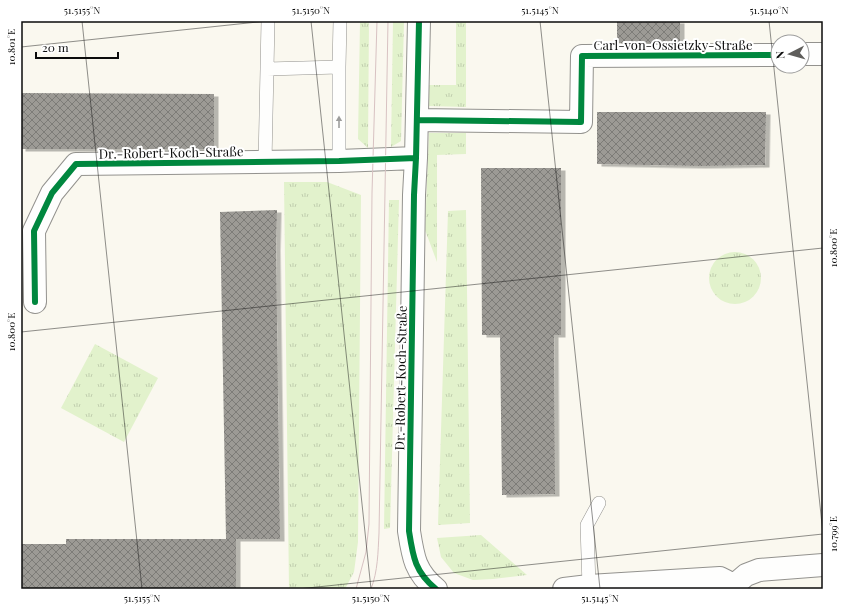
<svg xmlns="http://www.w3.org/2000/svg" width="844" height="610" font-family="'Playfair Display',serif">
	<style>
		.grass { fill: url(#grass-tufts) }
		.building { fill: url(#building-cross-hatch); filter: url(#shadow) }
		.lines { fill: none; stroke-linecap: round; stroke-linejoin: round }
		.service-casing { stroke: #93928e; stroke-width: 14 }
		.minor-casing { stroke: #93928e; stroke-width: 24 }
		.service { stroke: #fefefd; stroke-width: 13 }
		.minor { stroke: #fefefd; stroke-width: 22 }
		.tram { stroke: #d8c2c2; stroke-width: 1 }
		.cycleway-casing { stroke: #fff; stroke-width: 8 }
		.cycleway { stroke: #00873e; stroke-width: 6 }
		.oneway { fill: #9d9d9c }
		.ticks { fill: none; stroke: #0b0b0b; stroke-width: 1; stroke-opacity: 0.45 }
		.labels { text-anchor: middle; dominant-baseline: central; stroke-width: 4; stroke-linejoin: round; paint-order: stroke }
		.street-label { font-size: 13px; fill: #0b0b0b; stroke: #fff }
		.neatline { fill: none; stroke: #0b0b0b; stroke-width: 1.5 }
		.ticks-label { font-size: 10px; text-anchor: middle; fill: #0b0b0b }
	</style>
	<defs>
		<pattern id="grass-tufts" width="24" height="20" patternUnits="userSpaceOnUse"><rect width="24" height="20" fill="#e2f2cc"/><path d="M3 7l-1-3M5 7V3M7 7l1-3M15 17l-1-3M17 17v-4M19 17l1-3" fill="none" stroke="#c1ceae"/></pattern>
		<pattern id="building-cross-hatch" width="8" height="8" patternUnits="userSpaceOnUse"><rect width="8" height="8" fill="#9c9a95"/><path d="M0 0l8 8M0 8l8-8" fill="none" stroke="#7d7c78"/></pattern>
		<filter id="shadow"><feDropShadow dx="4.5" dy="2.5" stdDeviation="0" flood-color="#0004"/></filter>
	</defs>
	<rect width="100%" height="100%" fill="#faf8ef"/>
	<path class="grass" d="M112,21H185V23Z
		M360,21H369L368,148L358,139Z
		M393,21H404L401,141L391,147Z
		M456,21H466V107L429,106L428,85H456Z
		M429,133H466V154L437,155V262L425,230Z
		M284,182H327L361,195L358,542L354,572L345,589H289Z
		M389,200H399L390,528L384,529Z
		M466,210L470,523L438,525L448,211Z
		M709 278a26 26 0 1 1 52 0a26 26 0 1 1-52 0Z
		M95,344L158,378L124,442L61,408Z
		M481,535L527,575L493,579L473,580L454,573L441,557L437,538Z"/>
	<path class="building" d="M617,21H680V43H617Z
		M21,93L214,94V149H21Z
		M597,112H766L765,165L701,166L597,164Z
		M481,168H561V335H554L555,494L502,495L500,335H482Z
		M277,210L276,248L280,539H236V589H21V544H66V539H226L220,212Z"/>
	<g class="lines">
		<g class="service-casing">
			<path id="service" d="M268,21L267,69L339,67L340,21
				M339,67V161
				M265,162L267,69
				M589,586L587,525L599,503"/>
		</g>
		<g class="minor-casing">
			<path id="minor" d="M419,21L416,158L414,195L409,531C413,557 415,572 436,589
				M802,54H823
				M417,120L581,122L582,56L778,55
				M35,302L34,231L52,193L76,164L339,161L416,158
				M732,587L746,575L759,570L823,565
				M564,589L589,586L720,578L726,581L734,589"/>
		</g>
		<use href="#service" class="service"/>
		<use href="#minor" class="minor"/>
		<path class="tram" d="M356,589L366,552L369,524L372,193L377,21
			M371,589C378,571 378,552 379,533L388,21"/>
		<g class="cycleway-casing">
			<path id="cycleway" d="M419,21L416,158L414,195L409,531C413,557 415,572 436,589
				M417,120L581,122L582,56L778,55
				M35,302L34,231L52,193L76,164L339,161L416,158"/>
		</g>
		<use href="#cycleway" class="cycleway"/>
	</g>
	<defs><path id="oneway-solid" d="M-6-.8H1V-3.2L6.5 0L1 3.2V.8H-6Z"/></defs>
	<use class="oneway" href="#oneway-solid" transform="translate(339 122) rotate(-90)"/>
	<path class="ticks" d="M82,21L142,589M311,21L371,589M540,21L600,589M769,21L823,534M21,47L267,21M21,332L823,248M298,589L823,534"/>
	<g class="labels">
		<g class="street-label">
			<text x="673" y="44">Carl-von-Ossietzky-Straße</text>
			<text transform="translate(171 152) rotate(-1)">Dr.-Robert-Koch-Straße</text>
			<text transform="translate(400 378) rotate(-89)">Dr.-Robert-Koch-Straße</text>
		</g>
	</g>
	<rect width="844" height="610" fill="none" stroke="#ffffff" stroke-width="44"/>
	<g transform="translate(790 54) rotate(264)"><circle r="19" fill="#ffffff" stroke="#9d9d9d"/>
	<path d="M0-3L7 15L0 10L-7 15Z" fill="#5f5e5b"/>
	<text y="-6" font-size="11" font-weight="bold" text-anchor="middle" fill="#0b0b0b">N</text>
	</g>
	<path d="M36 52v6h82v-6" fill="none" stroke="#0b0b0b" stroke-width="2"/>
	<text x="42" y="52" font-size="12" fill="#0b0b0b" stroke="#ffffff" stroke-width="3" paint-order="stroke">20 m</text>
	<rect x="22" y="22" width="800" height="566" class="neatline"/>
	<g class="ticks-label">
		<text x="82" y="14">51.5155°N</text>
		<text x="311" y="14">51.5150°N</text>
		<text x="540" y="14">51.5145°N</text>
		<text x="769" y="14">51.5140°N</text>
		<text transform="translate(11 47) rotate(-90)" y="4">10.801°E</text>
		<text transform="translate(833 248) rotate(-90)" y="4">10.800°E</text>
		<text transform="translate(11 332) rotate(-90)" y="4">10.800°E</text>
		<text transform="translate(833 534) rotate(-90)" y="4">10.799°E</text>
		<text x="142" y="602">51.5155°N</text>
		<text x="371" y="602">51.5150°N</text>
		<text x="600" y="602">51.5145°N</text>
	</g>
</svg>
